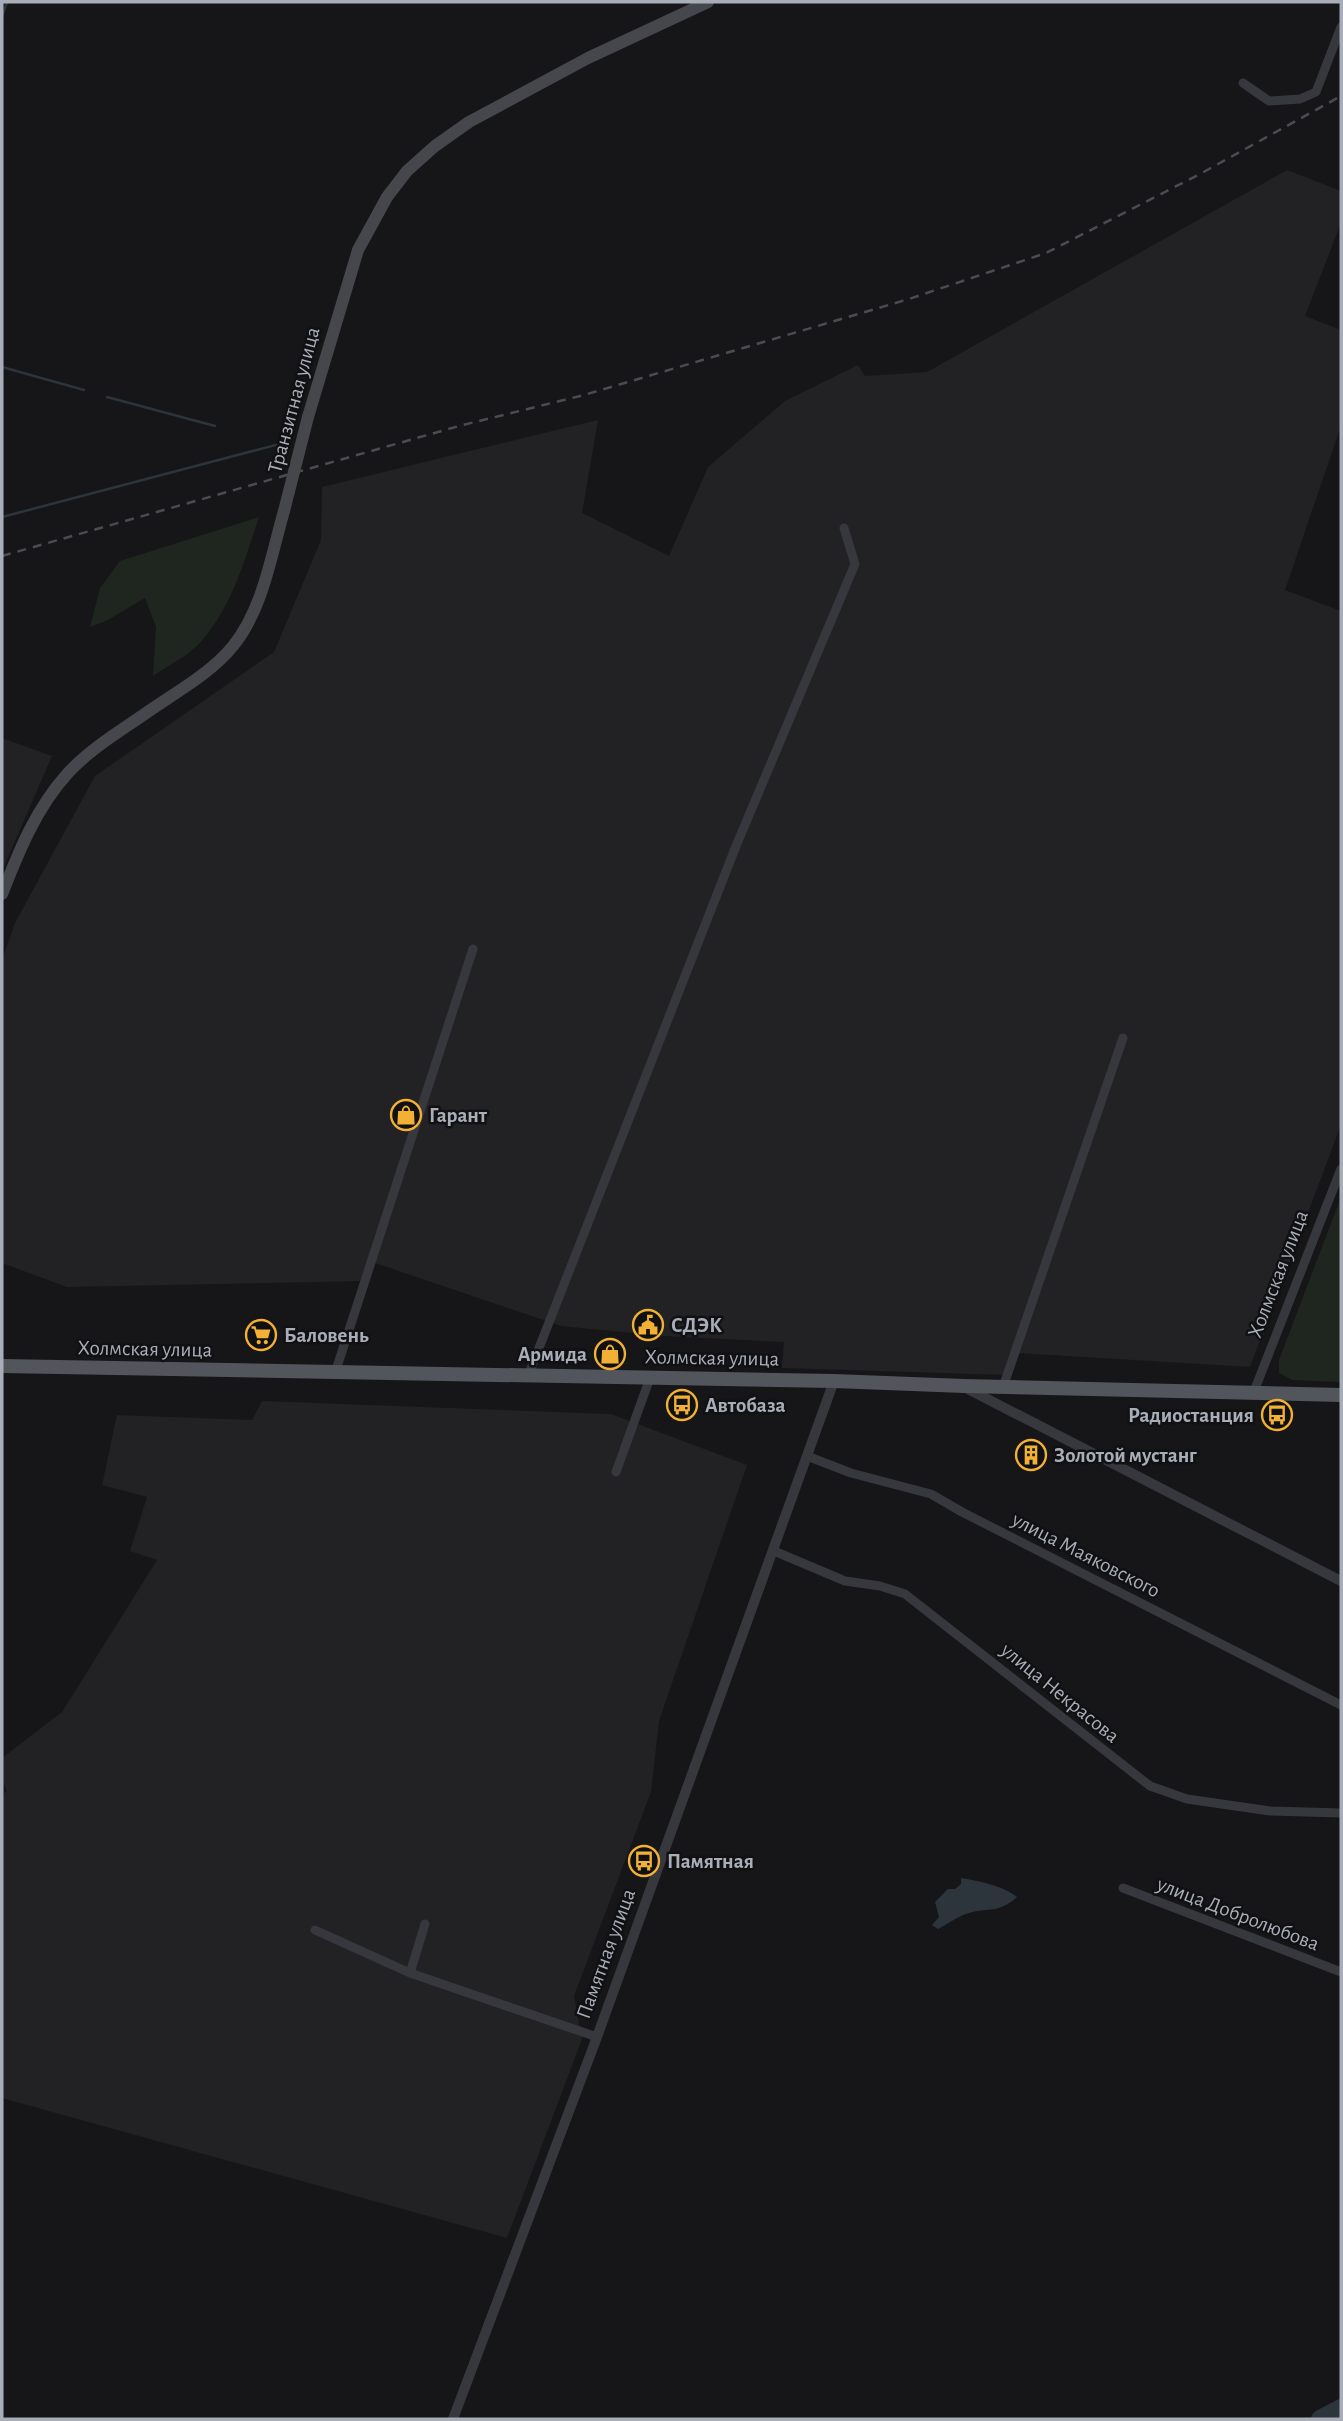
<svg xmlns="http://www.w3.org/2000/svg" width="1343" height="2421" font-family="'Alegreya Sans',sans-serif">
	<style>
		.built { fill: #222225 }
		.green { fill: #1e261f }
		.water { fill: #2c353c }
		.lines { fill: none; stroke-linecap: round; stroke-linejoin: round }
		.stream { stroke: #2c353c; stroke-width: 2.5 }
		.river { stroke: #2c353c; stroke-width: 18 }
		.minor { stroke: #37383d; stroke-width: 9 }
		.tertiary { stroke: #37383d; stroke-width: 10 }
		.secondary { stroke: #45474d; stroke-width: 12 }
		.primary { stroke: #53555c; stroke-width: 14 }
		.rail { stroke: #4a4c52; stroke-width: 2.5; stroke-dasharray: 9 7; stroke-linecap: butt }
		.secondary-bridge { stroke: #45474d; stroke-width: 12 }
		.labels { text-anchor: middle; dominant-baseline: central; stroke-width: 5; stroke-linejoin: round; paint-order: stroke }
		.street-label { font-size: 21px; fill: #a8adb8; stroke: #111113 }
		.poi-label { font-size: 21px; font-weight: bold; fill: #a8adb8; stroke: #111113; text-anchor: start }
	</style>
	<rect width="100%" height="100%" fill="#161618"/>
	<path class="built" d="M1287,170L1341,191V223L1305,316L1341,330V426L1285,590L1341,611V1125L1250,1367L1017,1353L1007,1375L782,1368L784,1342L664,1336L561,1326L375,1263L366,1281L67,1287L2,1263V960L15,923L95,776L274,652L321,540L322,487L598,420L582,513L669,556L708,467L785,401L858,365L865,376L927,372Z
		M2,738L52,756L2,871Z
		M262,1401L611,1414L747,1465L659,1721L651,1792L574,1996L582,2039L507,2238L2,2098V1794L7,1791L2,1780V1758L62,1712L157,1560L130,1551L147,1497L102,1485L117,1415L252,1420Z"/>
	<path class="green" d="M259,517C244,562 231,610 198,645C186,657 167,666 153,676L156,627L145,598L106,621L90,627L100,588L120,561Z
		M1341,1197V1382L1292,1380L1279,1373V1360Z"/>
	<path class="water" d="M961,1878C976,1880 1006,1887 1017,1897C998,1914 989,1907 969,1913C958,1916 948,1924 938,1929L932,1925L939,1917L935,1902L948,1889H955L961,1884Z"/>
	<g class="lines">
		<path class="stream" d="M2,16L7,2
			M2,367L84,390
			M107,397L215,426
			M2,517L287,442"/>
		<path class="river" d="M1320,2419L1341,2408"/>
		<path class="minor" d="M1243,83L1269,101L1300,99L1316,92L1341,27
			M335,1373L473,949
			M528,1376L736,846L855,564L844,528
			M1003,1387L1123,1038
			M1253,1394L1341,1169
			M807,1456L851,1473L931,1494L962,1512L1341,1705
			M616,1472L650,1378
			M774,1551L845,1581L880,1586L905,1594L1150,1786L1187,1799L1270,1811L1341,1813
			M1123,1888L1341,1972
			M315,1930L410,1973L597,2037
			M410,1973L425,1924"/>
		<path class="tertiary" d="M966,1388L1341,1581
			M453,2419L597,2037L834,1381"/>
		<path class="secondary" d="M308,417L358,250L387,197L407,171L435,146L469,122L588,58L708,2
			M2,894C19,851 36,808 68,773C91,748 122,730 149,711C178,691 211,673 233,646C263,609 271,556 284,511"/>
		<path class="primary" d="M2,1366L834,1381L964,1386L1341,1395"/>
		<path class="rail" d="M2,556L459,426L584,395L909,299L1046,253L1200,174L1341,96"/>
		<path class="secondary-bridge" d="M284,511L308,417"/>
	</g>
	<defs>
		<g id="shop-ring" transform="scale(1.575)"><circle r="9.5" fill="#111113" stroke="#f2b134" stroke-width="1.5"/><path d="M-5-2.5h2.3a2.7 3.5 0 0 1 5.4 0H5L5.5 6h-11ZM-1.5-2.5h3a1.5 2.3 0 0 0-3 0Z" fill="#f2b134"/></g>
		<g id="civic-ring" transform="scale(1.575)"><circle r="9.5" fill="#111113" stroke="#f2b134" stroke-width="1.5"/><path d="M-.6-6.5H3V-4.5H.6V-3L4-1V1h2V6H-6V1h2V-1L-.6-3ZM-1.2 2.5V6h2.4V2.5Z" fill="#f2b134"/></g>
		<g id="supermarket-ring" transform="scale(1.575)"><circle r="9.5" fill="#111113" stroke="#f2b134" stroke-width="1.5"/><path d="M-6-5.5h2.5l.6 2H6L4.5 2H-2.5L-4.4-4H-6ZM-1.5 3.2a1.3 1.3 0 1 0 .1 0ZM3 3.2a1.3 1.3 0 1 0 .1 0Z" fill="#f2b134"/></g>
		<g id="bus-ring" transform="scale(1.575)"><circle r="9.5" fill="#111113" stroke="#f2b134" stroke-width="1.5"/><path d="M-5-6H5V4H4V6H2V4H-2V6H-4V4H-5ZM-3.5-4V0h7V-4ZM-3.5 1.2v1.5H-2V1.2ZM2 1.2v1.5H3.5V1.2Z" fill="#f2b134"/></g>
		<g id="building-ring" transform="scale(1.575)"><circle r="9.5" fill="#111113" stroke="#f2b134" stroke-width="1.5"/><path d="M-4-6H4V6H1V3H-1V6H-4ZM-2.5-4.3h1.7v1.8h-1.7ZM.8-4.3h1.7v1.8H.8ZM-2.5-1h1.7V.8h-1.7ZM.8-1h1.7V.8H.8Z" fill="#f2b134"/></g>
	</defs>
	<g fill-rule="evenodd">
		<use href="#shop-ring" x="406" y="1115"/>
		<use href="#civic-ring" x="648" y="1325"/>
		<use href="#supermarket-ring" x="261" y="1335"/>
		<use href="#shop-ring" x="610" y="1354"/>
		<use href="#bus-ring" x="682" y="1405"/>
		<use href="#bus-ring" x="1277" y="1415"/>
		<use href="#building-ring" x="1031" y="1455"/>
		<use href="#bus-ring" x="644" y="1861"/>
	</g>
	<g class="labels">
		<g class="street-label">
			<text transform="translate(294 400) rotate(-75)">Транзитная улица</text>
			<text transform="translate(1278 1274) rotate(-69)">Холмская улица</text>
			<text transform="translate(145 1349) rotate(1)">Холмская улица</text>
			<text transform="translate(712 1358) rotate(1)">Холмская улица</text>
			<text transform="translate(1086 1555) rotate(27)">улица Маяковского</text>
			<text transform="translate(1060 1693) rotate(39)">улица Некрасова</text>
			<text transform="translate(1238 1914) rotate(21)">улица Добролюбова</text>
			<text transform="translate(606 1954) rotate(-70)">Памятная улица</text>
		</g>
		<g class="poi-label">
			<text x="429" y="1115">Гарант</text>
			<text x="671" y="1325">СДЭК</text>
			<text x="284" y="1335">Баловень</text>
			<text x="587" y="1354" text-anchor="end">Армида</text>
			<text x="705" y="1405">Автобаза</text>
			<text x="1254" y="1415" text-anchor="end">Радиостанция</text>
			<text x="1054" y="1455">Золотой мустанг</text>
			<text x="667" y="1861">Памятная</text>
		</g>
	</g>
	<rect width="1343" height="2421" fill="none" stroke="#a8adb8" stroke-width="7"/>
</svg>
